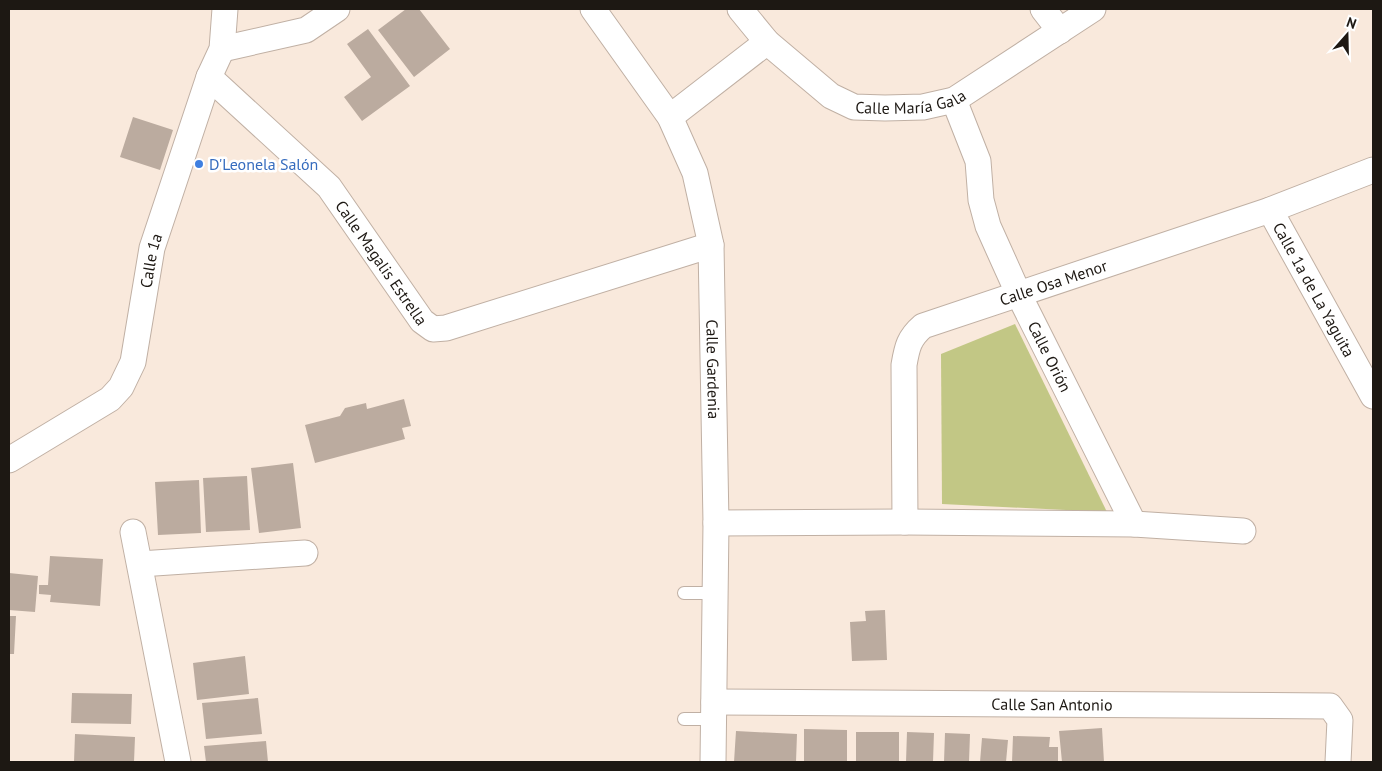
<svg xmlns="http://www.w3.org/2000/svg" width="1382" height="771" font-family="'PT Sans',sans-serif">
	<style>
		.green { fill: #c2c785 }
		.building { fill: #bbab9f }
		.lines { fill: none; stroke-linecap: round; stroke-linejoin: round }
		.lane-casing { stroke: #c0b0a4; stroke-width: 14 }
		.street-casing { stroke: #c0b0a4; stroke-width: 27 }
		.lane { stroke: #fff; stroke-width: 12 }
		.street { stroke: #fff; stroke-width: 25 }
		.shop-dot { fill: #3f7fe0; stroke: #fff; stroke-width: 2 }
		.labels { text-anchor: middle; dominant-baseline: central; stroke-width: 5; stroke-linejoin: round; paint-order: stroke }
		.street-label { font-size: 16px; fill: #1d1813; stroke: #fff }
		.shop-label { font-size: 16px; fill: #366cbe; stroke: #fff; text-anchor: start }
	</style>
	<rect width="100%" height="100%" fill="#f9e9dc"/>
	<path class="green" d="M1015,324L1107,512L942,504L941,354Z"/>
	<path class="building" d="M406,9H419L450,49L414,77L378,30Z
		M368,29L410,86L362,121L344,97L371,77L347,44Z
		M133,117L173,130L160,170L120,157Z
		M404,399L411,426L402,428L405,439L315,463L305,425L340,416L345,408L366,403L367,409Z
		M293,463L301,528L259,533L251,468Z
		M247,476L250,530L206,532L203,478Z
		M199,480L201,533L158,535L155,482Z
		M50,556L103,559L100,606L50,602L51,595L39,594V585H48Z
		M9,573L38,576L35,612L9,610Z
		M885,610L887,660L852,661L850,622L866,621L865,611Z
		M9,616H16L14,654H9Z
		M245,656L249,694L197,700L193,663Z
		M72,693L132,694L131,724L71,723Z
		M258,698L262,734L206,739L202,703Z
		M1102,728L1104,762H1062L1059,731Z
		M804,729L847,730V762H804Z
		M736,731L797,734L796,762H734Z
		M856,732H899V762H856Z
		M907,732L934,733L933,762H906Z
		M945,733L970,734L969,762H944Z
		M75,734L135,737L134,762H74Z
		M1013,736L1050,737L1049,747H1058V762H1012Z
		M982,738L1008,740L1006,762H980Z
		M266,741L268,762H206L204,746Z"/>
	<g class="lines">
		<g class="lane-casing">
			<path id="lane" d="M684,593H715
				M684,719H714"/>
		</g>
		<g class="street-casing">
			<g id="street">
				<path id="s1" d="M593,9L670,117L695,173L711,245L716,523L713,762"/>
				<path id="s2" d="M740,9L767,42L831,96L854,107L885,108L923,107L954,100L1093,9"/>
				<path d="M1043,9L1060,31"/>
				<path d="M222,49L306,30L337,9"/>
				<path id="s3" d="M209,77L329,187L422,321L433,329L446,328L711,245"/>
				<path id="s4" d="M954,100L978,161L981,200L988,226L1019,295L1134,524"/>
				<path d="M670,117L767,42"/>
				<path id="s5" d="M1270,210L1373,396"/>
				<path id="s6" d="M9,460L110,399L121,387L133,362L152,248L209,77L222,49L225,9"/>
				<path id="s7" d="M905,522L904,365C907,347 909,338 923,326L1270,210L1373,170"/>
				<path d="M716,523L905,522L1134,524L1243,531"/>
				<path d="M133,532L178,762"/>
				<path d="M140,564L305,553"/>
				<path id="s8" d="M714,702L1330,706L1340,720L1338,762"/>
			</g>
		</g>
		<use href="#lane" class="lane"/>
		<use href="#street" class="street"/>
	</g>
	<circle class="shop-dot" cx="199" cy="164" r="5"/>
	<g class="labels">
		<g class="street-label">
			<text stroke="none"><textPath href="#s2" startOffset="209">Calle María Gala</textPath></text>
			<text stroke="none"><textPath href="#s6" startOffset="265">Calle 1a</textPath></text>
			<text stroke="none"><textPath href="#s3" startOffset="255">Calle Magalis Estrella</textPath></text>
			<text stroke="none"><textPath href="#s7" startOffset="339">Calle Osa Menor</textPath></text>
			<text stroke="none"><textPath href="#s5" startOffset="91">Calle 1a de La Yaguita</textPath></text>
			<text stroke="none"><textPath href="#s4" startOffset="276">Calle Orión</textPath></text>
			<text stroke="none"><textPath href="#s1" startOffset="392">Calle Gardenia</textPath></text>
			<text stroke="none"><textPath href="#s8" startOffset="338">Calle San Antonio</textPath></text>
		</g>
		<g class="shop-label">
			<text x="209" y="164">D'Leonela Salón</text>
		</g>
	</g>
	<rect width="1382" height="771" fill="none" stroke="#1d1813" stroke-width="20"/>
	<g transform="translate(1347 35) rotate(20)" stroke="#ffffff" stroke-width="4" paint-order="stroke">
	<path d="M0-4L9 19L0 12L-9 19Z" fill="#1d1813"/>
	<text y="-8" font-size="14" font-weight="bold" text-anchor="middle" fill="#1d1813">N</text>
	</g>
</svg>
